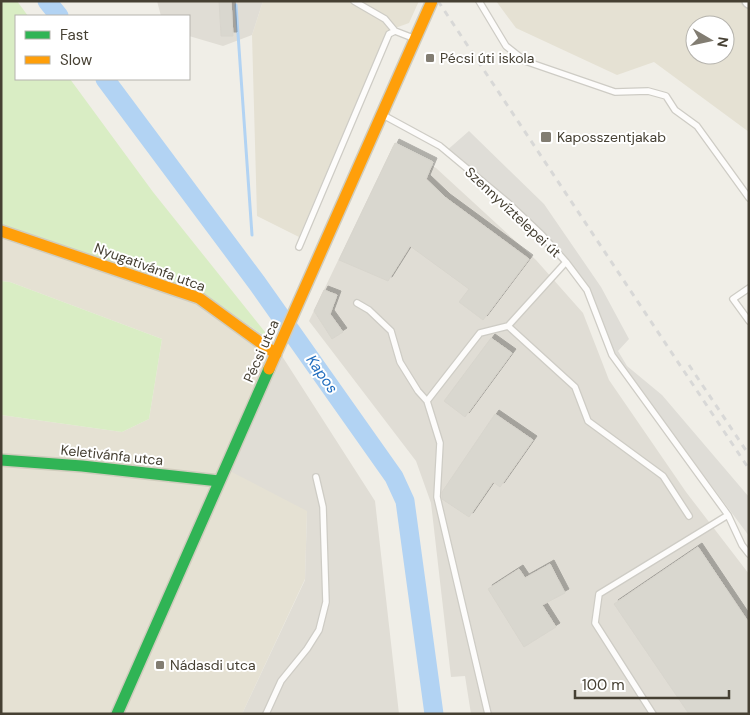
<svg xmlns="http://www.w3.org/2000/svg" width="750" height="715" font-family="'DM Sans',sans-serif">
	<style>
		.residential { fill: #e5e1d3; fill-rule: evenodd }
		.industrial { fill: #e0ddd5 }
		.green { fill: #d9edc4 }
		.parking { fill: #dfddd7 }
		.lines { fill: none; stroke-linecap: round; stroke-linejoin: round }
		.stream { stroke: #b2d3f3; stroke-width: 3 }
		.river { stroke: #b2d3f3; stroke-width: 19 }
		.building { fill: #d9d7cf; stroke: #d8d5cd; filter: url(#shadow) }
		.lane-casing { stroke: #ceccc5; stroke-width: 8 }
		.street-casing { stroke: #ceccc5; stroke-width: 14 }
		.fast-casing { stroke: #d0ccbd; stroke-width: 14 }
		.slow-casing { stroke: #d0ccbd; stroke-width: 14 }
		.lane { stroke: #fdfcfb; stroke-width: 5.5 }
		.street { stroke: #fdfcfb; stroke-width: 11 }
		.fast { stroke: #30b455; stroke-width: 11 }
		.slow { stroke: #ff9f0a; stroke-width: 11 }
		.rail { stroke: #d8d8d7; stroke-width: 3; stroke-dasharray: 6 6; stroke-linecap: butt }
		.poi-dot { fill: #827d72; stroke: #fff; stroke-width: 2 }
		.labels { text-anchor: middle; dominant-baseline: central; stroke-width: 4; stroke-linejoin: round; paint-order: stroke }
		.poi-label { font-size: 14px; fill: #464033; stroke: #fff; text-anchor: start }
		.street-label { font-size: 14px; fill: #464033; stroke: #fff }
		.water-label { font-size: 15px; font-style: italic; fill: #206dbe; stroke: #fff }
	</style>
	<defs>
		<filter id="shadow"><feDropShadow dx="4" dy="-4" stdDeviation="0" flood-color="#0004"/></filter>
	</defs>
	<rect width="100%" height="100%" fill="#f0eee7"/>
	<path class="residential" d="M263,1H419L409,23L387,31L299,237L257,216L252,35Z
		M496,1H749V132L654,62L617,75L516,28ZM695,25H725V55H695Z
		M1,230L201,292L273,342L307,511L305,579L242,714H1V415L122,432L149,419L162,339L10,282L1,281Z"/>
	<path class="industrial" d="M157,1H263L252,35L223,46L189,36V16H161Z
		M393,146L436,168L536,260L583,313L609,380L686,492L749,574V714H471L465,676L451,677L431,503L416,461L309,321Z
		M273,342L375,501L399,714H242L305,580L307,511L220,466Z"/>
	<path class="green" d="M1,1H17L28,16H16V79H70L153,192L273,342L201,292L1,230Z
		M1,281L10,282L162,339L149,419L122,432L1,415Z"/>
	<path class="parking" d="M469,131L544,204L601,287L629,339L618,351L627,366L662,395L749,497V536L624,368L609,342L589,289L445,152Z"/>
	<g class="lines">
		<path class="stream" d="M236,5L252,235"/>
		<path class="river" d="M47,1L59,16
			M105,79L257,283L394,477L405,501L434,714"/>
	</g>
	<path class="building" d="M219,1H231L233,36H221Z
		M395,143L433,162L426,179L446,198L529,259L483,320L459,302L469,289L410,246L388,281L339,260Z
		M324,290L337,295L330,314L343,332L332,339L314,311Z
		M491,338L512,353L465,417L444,401Z
		M495,414L533,440L500,487L493,482L469,517L442,499V492Z
		M698,547L749,623V714H689L614,604Z
		M550,564L565,593L542,605L556,627L524,647L488,589L519,569L525,578Z"/>
	<g class="lines">
		<g class="lane-casing">
			<path id="lane" d="M354,1L385,19L395,31
				M479,1L506,46L525,61L615,92L648,91L666,96L675,110L697,126L749,198
				M383,115L440,146L506,201L542,235L566,262L587,290L612,355L728,515L742,545L749,554
				M299,247L389,34L395,31L413,38
				M566,262L508,326L575,387L588,421L663,476L689,516
				M749,288L733,299L749,321
				M357,303L369,310L391,331L400,362L418,391L427,401
				M266,714L281,681L307,649L319,630L326,602L323,507L316,477
				M488,714L437,497L440,443L427,401L480,333L508,326
				M653,714L595,623L599,594L728,515"/>
		</g>
		<g class="street-casing">
			<path id="street" d="M748,1L749,2"/>
		</g>
		<g class="fast-casing">
			<path id="fast" d="M1,460L82,466L219,481
				M117,714L269,369"/>
		</g>
		<g class="slow-casing">
			<path id="slow" d="M1,231L199,298L276,354
				M269,369L432,1"/>
		</g>
		<use href="#lane" class="lane"/>
		<use href="#street" class="street"/>
		<use href="#fast" class="fast"/>
		<use href="#slow" class="slow"/>
		<path class="rail" d="M438,1L749,469
			M689,365L749,455"/>
	</g>
	<g class="poi-dot">
		<rect x="425" y="53" width="10" height="10" rx="2.5"/>
		<rect x="540" y="131" width="12" height="12" rx="2.5"/>
		<rect x="155" y="660" width="10" height="10" rx="2.5"/>
	</g>
	<g class="labels">
		<g class="poi-label">
			<text x="440" y="58">Pécsi úti iskola</text>
			<text x="557" y="137">Kaposszentjakab</text>
			<text x="170" y="665">Nádasdi utca</text>
		</g>
		<g class="street-label">
			<text transform="translate(513 212) rotate(43)">Szennyvíztelepei út</text>
			<text transform="translate(150 267) rotate(20)">Nyugativánfa utca</text>
			<text transform="translate(261 351) rotate(-66)">Pécsi utca</text>
			<text transform="translate(112 455) rotate(6)">Keletivánfa utca</text>
		</g>
		<g class="water-label">
			<text transform="translate(322 374) rotate(55)">Kapos</text>
		</g>
	</g>
	<rect width="750" height="715" fill="none" stroke="#464033" stroke-width="5"/>
	<rect x="15" y="15" width="175" height="65" fill="#ffffff" stroke="#b5b3ad"/>
	<rect x="25" y="31" width="25" height="8" fill="#30b455" stroke="#b5b3ad"/>
	<text x="60" y="40" font-size="15" fill="#464033">Fast</text>
	<rect x="25" y="56" width="25" height="8" fill="#ff9f0a" stroke="#b5b3ad"/>
	<text x="60" y="65" font-size="15" fill="#464033">Slow</text>
	<g transform="translate(710 40) rotate(99)"><circle r="24" fill="#ffffff" stroke="#b5b3ad"/>
	<path d="M0-4L9 19L0 12L-9 19Z" fill="#827d72"/>
	<text y="-8" font-size="14" font-weight="bold" text-anchor="middle" fill="#464033">N</text>
	</g>
	<path d="M575 690v8h154v-8" fill="none" stroke="#464033" stroke-width="2.5"/>
	<text x="582" y="690" font-size="15" fill="#464033" stroke="#ffffff" stroke-width="4" paint-order="stroke">100 m</text>
</svg>
